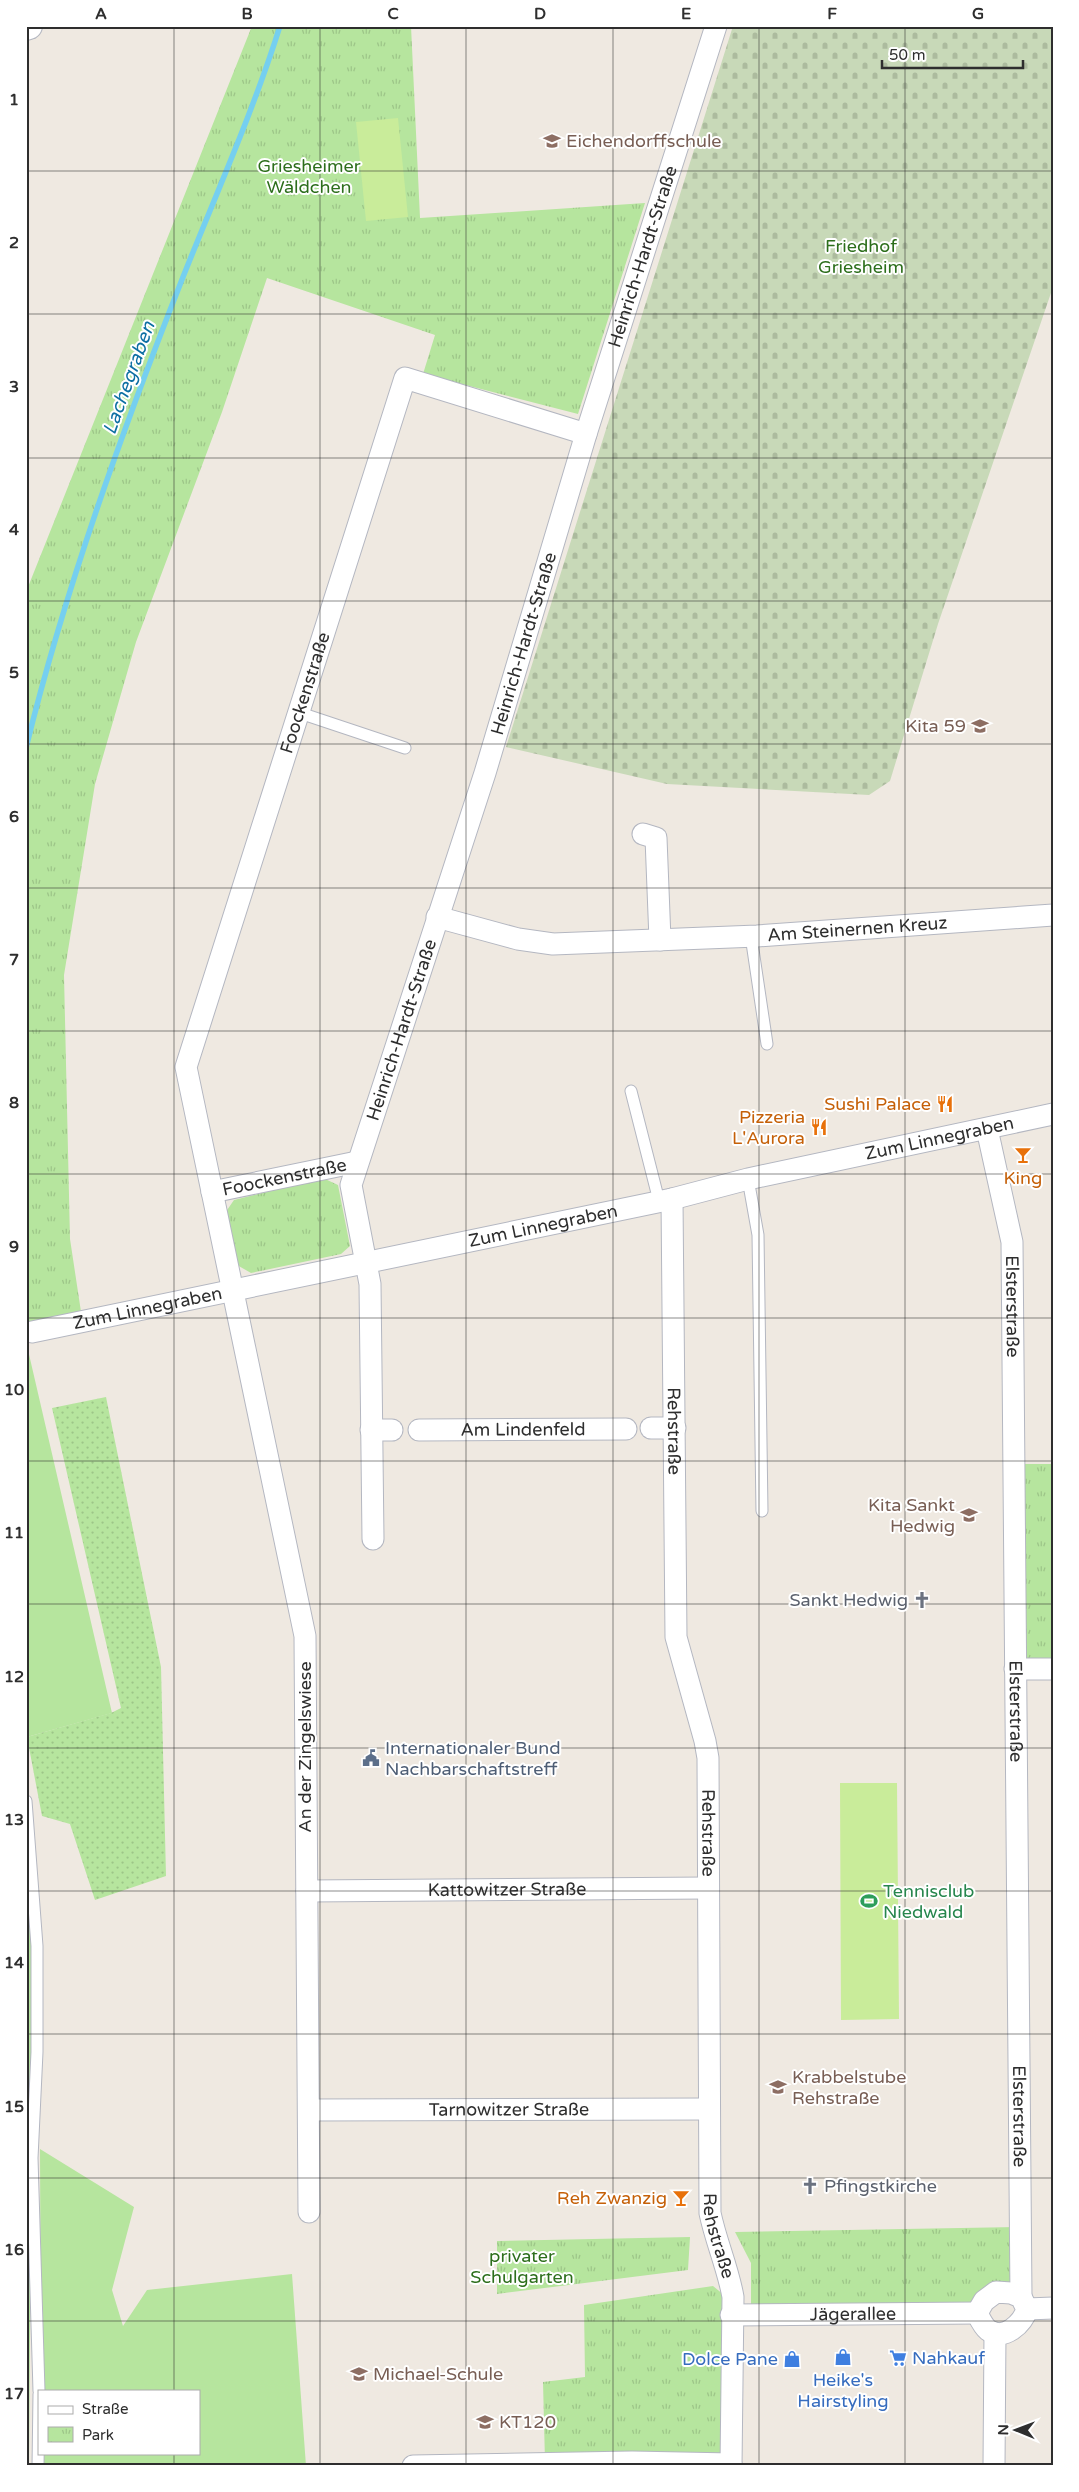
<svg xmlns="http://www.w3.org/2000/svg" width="1079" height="2492" font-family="'Varela Round',sans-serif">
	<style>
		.grass { fill: #b6e59e }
		.cemetery { fill: url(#cemetery-stones) }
		.park { fill: url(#park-tufts) }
		.garden { fill: url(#garden-dots) }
		.pitch { fill: #c9ec9a }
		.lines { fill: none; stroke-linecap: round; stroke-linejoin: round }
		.stream { stroke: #75cff0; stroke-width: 5.5 }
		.service-casing { stroke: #b4b7c1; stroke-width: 13 }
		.minor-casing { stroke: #b4b7c1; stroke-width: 23 }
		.tertiary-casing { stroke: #b4b7c1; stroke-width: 28 }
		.service { stroke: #fff; stroke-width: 11 }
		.minor { stroke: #fff; stroke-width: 21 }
		.tertiary { stroke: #fff; stroke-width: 26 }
		.grid { fill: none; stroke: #2e2e2e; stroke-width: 1; stroke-opacity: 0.55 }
		.labels { text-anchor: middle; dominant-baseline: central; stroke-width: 4; stroke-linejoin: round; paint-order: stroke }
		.education-label { font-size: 18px; fill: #785e54; stroke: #fff; text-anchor: start }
		.park-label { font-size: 18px; fill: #2c6e1b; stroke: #fff }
		.street-label { font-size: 18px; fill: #2e2e2e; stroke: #fff }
		.food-label { font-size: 18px; fill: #c56008; stroke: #fff; text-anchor: end }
		.worship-label { font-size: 18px; fill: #5b616d; stroke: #fff; text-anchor: end }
		.service-label { font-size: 18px; fill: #4e5e75; stroke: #fff; text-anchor: start }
		.leisure-label { font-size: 18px; fill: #27864d; stroke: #fff; text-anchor: start }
		.shop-label { font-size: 18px; fill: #366cbe; stroke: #fff; text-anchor: start }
		.water-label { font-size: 19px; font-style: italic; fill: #0d6fa3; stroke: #fff }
		.neatline { fill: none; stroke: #2e2e2e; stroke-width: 2 }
		.grid-label { font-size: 16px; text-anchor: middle; font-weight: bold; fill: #2e2e2e }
	</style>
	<defs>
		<pattern id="cemetery-stones" width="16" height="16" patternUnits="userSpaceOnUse" patternTransform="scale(1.25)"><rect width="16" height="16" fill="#c8d9b8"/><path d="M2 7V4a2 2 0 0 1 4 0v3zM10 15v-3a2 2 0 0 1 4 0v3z" fill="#acbb9e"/></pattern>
		<pattern id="park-tufts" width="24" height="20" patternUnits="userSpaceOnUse" patternTransform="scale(1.25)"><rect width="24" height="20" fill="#b6e59e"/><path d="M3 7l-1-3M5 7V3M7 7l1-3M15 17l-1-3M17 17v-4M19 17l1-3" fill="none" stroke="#9dc588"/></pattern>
		<pattern id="garden-dots" width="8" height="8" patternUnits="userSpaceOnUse" patternTransform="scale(1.25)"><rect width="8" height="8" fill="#b6e59e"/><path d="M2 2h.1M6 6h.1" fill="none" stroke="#9dc588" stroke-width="1.8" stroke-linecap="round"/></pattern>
	</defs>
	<rect width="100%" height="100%" fill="#efe9e1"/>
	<path class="grass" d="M28,1350L112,1713L27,1737L26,1351Z
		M40,2149L134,2207L112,2290L123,2326L147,2290L292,2274L306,2466H42V2453H199V2391H41Z"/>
	<path class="cemetery" d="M733,26H1053V287L938,624L890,781L869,795L667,784L506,747Z"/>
	<path class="park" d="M252,26H411L420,218L645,203L578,414L423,374L435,335L267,278L222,412L136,642L95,784L64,975L70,1239L83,1325L26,1341V592Z
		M323,1178L338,1185L350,1246L341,1254L251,1273L237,1265L225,1213L234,1200Z
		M1014,1464H1053V1669H1015Z
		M1017,2227L1018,2293L991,2304L751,2311V2263L735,2232Z
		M690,2237L688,2270L497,2294V2241Z
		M713,2286L724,2295L726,2453L545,2462L543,2382L585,2377L584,2305Z"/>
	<path class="garden" d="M106,1397L161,1667L166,1876L95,1900L70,1824L42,1816L27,1737L111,1713L121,1708L52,1408Z
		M26,1859L33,1965L29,2466H26Z"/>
	<path class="pitch" d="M398,118L408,217L366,221L356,122Z
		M840,1783H897L899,2019L841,2020Z"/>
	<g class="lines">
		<path class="stream" d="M26,748C65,589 123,429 183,277C216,194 253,112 280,26"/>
		<g class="service-casing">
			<path id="service" d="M297,712L405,748
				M751,936L767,1044
				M631,1091L659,1201
				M748,1179L758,1235L762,1511
				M26,1801L37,1946V2052L32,2158L39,2391
				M38,2466L39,2394"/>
		</g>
		<g class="minor-casing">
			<g id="minor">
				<path d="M643,834L656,838L660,940"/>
				<path id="s1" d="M437,917L518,939L553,944L757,936L1053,915"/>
				<path id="s2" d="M987,1129L1012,1242L1021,2297"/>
				<path id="s3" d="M212,1192L357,1162"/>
				<path id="s4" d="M672,1199L676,1637L705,1741L708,1758L710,2213C716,2242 728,2268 733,2297L731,2466"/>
				<path id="s5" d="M32,1332L672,1199L748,1179L1053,1114"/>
				<path d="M651,1428H675"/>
				<path d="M371,1430H392"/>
				<path id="s6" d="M419,1430L626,1429"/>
				<path id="s7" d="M373,1539L370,1284L351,1185L485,773L586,434L716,26"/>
				<path d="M1015,1669H1053"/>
				<path id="s8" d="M307,1891L707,1888"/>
				<path id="s9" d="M309,2110L709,2109"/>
				<path id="s10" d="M309,2212L305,1636L186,1067L405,378L586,434"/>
				<path d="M996,2292L1011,2293L1021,2297L1027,2309C1023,2323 1004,2342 988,2330C983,2326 980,2319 977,2313L984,2301Z"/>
				<path d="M1027,2309L1053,2308"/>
				<path id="s11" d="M731,2315L977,2313"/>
				<path d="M413,2466L632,2462L731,2464"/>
				<path d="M994,2466L995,2333"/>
			</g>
		</g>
		<g class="tertiary-casing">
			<path id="tertiary" d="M26,27L29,26"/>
		</g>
		<use href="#service" class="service"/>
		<use href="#minor" class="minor"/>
		<use href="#tertiary" class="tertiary"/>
	</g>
	<path class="grid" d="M174,26V2391M320,26V2466M466,26V2466M613,26V2466M759,26V2466M905,26V2466M26,171H1053M26,314H1053M26,458H1053M26,601H1053M26,744H1053M26,888H1053M26,1031H1053M26,1174H1053M26,1318H1053M26,1461H1053M26,1604H1053M26,1748H1053M26,1891H1053M26,2034H1053M26,2178H1053M26,2321H1053M174,2453V2466"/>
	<defs>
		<g id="school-bare" transform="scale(1.35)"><path d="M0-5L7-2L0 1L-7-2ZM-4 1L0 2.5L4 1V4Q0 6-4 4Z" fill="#8d6e63" stroke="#fff" stroke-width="2.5" paint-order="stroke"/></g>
		<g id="restaurant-bare" transform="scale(1.35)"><path d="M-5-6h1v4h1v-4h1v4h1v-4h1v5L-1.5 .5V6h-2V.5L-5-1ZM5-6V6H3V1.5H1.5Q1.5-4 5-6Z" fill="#e8710a" stroke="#fff" stroke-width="2.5" paint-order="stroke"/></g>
		<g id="bar-bare" transform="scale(1.35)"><path d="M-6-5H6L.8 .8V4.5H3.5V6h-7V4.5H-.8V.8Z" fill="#e8710a" stroke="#fff" stroke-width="2.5" paint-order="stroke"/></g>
		<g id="church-bare" transform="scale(1.35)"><path d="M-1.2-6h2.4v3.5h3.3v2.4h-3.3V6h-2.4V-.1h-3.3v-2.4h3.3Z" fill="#6b7280" stroke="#fff" stroke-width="2.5" paint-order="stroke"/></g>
		<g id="civic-bare" transform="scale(1.35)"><path d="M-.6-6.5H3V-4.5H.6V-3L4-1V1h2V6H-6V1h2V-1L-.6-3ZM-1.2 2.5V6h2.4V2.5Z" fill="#5c6f8a" stroke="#fff" stroke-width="2.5" paint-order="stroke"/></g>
		<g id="stadium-bare" transform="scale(1.35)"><path d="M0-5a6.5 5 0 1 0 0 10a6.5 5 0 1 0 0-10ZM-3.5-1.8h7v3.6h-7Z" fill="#2e9e5b" stroke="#fff" stroke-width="2.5" paint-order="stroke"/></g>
		<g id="shop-bare" transform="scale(1.35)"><path d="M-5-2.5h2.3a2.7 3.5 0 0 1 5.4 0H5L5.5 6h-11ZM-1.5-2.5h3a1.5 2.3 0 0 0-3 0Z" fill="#3f7fe0" stroke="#fff" stroke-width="2.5" paint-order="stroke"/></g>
		<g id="supermarket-bare" transform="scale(1.35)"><path d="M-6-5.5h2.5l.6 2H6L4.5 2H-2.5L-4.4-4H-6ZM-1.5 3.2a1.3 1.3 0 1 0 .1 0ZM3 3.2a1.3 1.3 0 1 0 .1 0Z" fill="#3f7fe0" stroke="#fff" stroke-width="2.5" paint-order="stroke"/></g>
	</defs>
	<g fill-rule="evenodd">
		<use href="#school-bare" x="552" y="141"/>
		<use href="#school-bare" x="980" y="726"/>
		<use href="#restaurant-bare" x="945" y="1104"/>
		<use href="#restaurant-bare" x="819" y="1127"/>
		<use href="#bar-bare" x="1023" y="1155"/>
		<use href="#school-bare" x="969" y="1515"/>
		<use href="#church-bare" x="922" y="1600"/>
		<use href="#civic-bare" x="371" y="1758"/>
		<use href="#stadium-bare" x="869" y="1901"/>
		<use href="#school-bare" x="778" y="2087"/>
		<use href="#church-bare" x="810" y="2186"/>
		<use href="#bar-bare" x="681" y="2198"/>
		<use href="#shop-bare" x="843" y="2357"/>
		<use href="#supermarket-bare" x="898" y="2358"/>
		<use href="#shop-bare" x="792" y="2359"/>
		<use href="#school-bare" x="359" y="2374"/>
		<use href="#school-bare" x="485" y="2422"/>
	</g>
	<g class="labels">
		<g class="education-label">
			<text x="566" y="141">Eichendorffschule</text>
			<text x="966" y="726" text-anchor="end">Kita 59</text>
			<text x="955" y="1505" text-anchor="end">Kita Sankt<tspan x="955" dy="21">Hedwig</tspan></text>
			<text x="792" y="2077">Krabbelstube<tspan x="792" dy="21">Rehstraße</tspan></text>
			<text x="373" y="2374">Michael-Schule</text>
			<text x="499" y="2422">KT120</text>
		</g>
		<g class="park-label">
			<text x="309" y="166">Griesheimer<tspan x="309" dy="21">Wäldchen</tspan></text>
			<text x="861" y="246">Friedhof<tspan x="861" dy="21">Griesheim</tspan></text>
			<text x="522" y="2256">privater<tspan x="522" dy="21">Schulgarten</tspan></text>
		</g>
		<g class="street-label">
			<text stroke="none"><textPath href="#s7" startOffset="1329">Heinrich-Hardt-Straße</textPath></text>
			<text stroke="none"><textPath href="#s7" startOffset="924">Heinrich-Hardt-Straße</textPath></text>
			<text stroke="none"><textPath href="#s10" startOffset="1550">Foockenstraße</textPath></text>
			<text stroke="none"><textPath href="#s1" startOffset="424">Am Steinernen Kreuz</textPath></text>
			<text stroke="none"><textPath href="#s7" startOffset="519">Heinrich-Hardt-Straße</textPath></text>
			<text stroke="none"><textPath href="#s5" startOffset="928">Zum Linnegraben</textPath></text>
			<text stroke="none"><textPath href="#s3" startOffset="74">Foockenstraße</textPath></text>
			<text stroke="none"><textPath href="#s5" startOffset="522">Zum Linnegraben</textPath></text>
			<text stroke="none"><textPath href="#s5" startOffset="118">Zum Linnegraben</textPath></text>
			<text stroke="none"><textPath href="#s2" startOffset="180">Elsterstraße</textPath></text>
			<text stroke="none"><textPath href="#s6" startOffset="104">Am Lindenfeld</textPath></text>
			<text stroke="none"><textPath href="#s4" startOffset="232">Rehstraße</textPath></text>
			<text stroke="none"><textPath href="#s2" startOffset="585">Elsterstraße</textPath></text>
			<text transform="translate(305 1747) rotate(-90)">An der Zingelswiese</text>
			<text stroke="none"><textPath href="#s4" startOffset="638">Rehstraße</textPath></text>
			<text stroke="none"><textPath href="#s8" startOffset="200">Kattowitzer Straße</textPath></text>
			<text stroke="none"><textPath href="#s9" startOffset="200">Tarnowitzer Straße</textPath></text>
			<text stroke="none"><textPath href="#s2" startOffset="990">Elsterstraße</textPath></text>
			<text stroke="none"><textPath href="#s4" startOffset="1042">Rehstraße</textPath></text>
			<text stroke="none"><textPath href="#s11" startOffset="122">Jägerallee</textPath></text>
		</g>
		<g class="food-label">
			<text x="931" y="1104">Sushi Palace</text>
			<text x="805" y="1117">Pizzeria<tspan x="805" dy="21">L'Aurora</tspan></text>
			<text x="1023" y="1178" text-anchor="middle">King</text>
			<text x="667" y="2198">Reh Zwanzig</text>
		</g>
		<g class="worship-label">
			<text x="908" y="1600">Sankt Hedwig</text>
			<text x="824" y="2186" text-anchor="start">Pfingstkirche</text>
		</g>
		<g class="service-label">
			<text x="385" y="1748">Internationaler Bund<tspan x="385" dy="21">Nachbarschaftstreff</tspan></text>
		</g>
		<g class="leisure-label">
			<text x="883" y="1891">Tennisclub<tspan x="883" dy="21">Niedwald</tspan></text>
		</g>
		<g class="shop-label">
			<text x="912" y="2358">Nahkauf</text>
			<text x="778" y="2359" text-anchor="end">Dolce Pane</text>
			<text x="843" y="2380" text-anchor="middle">Heike's<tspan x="843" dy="21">Hairstyling</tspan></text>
		</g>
		<g class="water-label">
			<text transform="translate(129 378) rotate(-70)">Lachegraben</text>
		</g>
	</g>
	<rect width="1079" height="2492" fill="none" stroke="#ffffff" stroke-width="55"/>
	<rect x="38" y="2390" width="162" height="65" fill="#ffffff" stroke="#ababab"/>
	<rect x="48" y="2406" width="25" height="8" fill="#ffffff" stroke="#ababab"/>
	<text x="82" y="2414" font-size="15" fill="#2e2e2e">Straße</text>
	<rect x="48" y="2427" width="25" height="15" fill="url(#park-tufts)" stroke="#ababab"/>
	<text x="82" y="2440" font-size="15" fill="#2e2e2e">Park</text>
	<g transform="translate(1016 2430) rotate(271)" stroke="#ffffff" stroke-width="4" paint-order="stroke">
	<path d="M0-4L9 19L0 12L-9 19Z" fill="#2e2e2e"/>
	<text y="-8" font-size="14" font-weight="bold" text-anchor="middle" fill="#2e2e2e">N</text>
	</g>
	<path d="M882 60v8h141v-8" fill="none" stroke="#2e2e2e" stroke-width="2.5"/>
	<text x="889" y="60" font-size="15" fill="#2e2e2e" stroke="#ffffff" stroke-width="4" paint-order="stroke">50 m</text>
	<rect x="28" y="28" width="1024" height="2436" class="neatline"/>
	<g class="grid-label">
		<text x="101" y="19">A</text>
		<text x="247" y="19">B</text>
		<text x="393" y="19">C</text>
		<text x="540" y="19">D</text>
		<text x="686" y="19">E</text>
		<text x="832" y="19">F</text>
		<text x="978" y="19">G</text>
		<text x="14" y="105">1</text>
		<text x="14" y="248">2</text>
		<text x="14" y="392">3</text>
		<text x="14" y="535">4</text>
		<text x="14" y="678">5</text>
		<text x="14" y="822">6</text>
		<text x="14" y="965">7</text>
		<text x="14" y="1108">8</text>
		<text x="14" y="1252">9</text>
		<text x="14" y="1395">10</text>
		<text x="14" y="1538">11</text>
		<text x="14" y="1682">12</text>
		<text x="14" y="1825">13</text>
		<text x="14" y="1968">14</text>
		<text x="14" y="2112">15</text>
		<text x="14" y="2255">16</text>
		<text x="14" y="2399">17</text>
	</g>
</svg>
